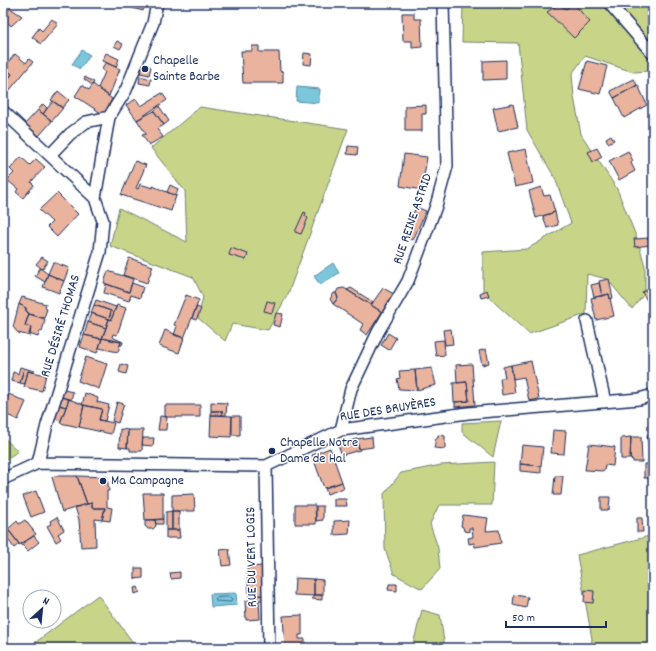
<svg xmlns="http://www.w3.org/2000/svg" width="656" height="651" font-family="Dekko,sans-serif">
	<style>
		.green { fill: #c8d588; stroke: #728273 }
		.water { fill: #7cc7dc; stroke: #558aaa }
		.lines { fill: none; stroke-linecap: round; stroke-linejoin: round }
		.shore { stroke: #426c90; stroke-width: 1 }
		.building { fill: #e9b39d; stroke: #1b2f5e }
		.street-casing { stroke: #1b2f5e; stroke-width: 14 }
		.street { stroke: #fff; stroke-width: 11 }
		.poi-dot { fill: #1b2f5e; stroke: #fff; stroke-width: 1.5 }
		.labels { text-anchor: middle; dominant-baseline: central; stroke-width: 3; stroke-linejoin: round; paint-order: stroke }
		.poi-label { font-size: 14px; fill: #1b2f5e; stroke: #fff; text-anchor: start }
		.street-label { font-size: 14px; fill: #1b2f5e; stroke: #fff }
	</style>
	<rect width="100%" height="100%" fill="#fff"/>
	<filter id="ink" filterUnits="userSpaceOnUse"><feTurbulence type="fractalNoise" baseFrequency=".025" numOctaves="2"/><feDisplacementMap in="SourceGraphic" scale="8" xChannelSelector="R" yChannelSelector="G"/><feConvolveMatrix kernelMatrix="1 2 1 2 8 2 1 2 1" color-interpolation-filters="sRGB"/></filter>
	<g filter="url(#ink)">
		<path class="green" d="M463,3H653V71L633,72L585,56L572,74L574,97L581,134L617,189L638,241L645,266V293L632,309L607,279L587,274L586,314L529,334L483,292V252L527,249L571,223L555,178L527,130L518,43L462,42Z
			M200,107L348,129L288,294L268,330L232,324L225,341L198,318L203,297L193,277L110,246L119,208L187,242L185,191L151,148Z
			M501,421L493,457L462,432V423Z
			M3,437L18,451L3,462Z
			M494,462L492,505H439L430,524L438,548L440,569L422,589L394,574L385,549L384,494L401,473L441,465Z
			M653,535V648H591L592,639L577,555Z
			M98,595L137,648H28Z
			M422,610L440,615L445,648H412Z"/>
		<path class="water" d="M82,50L90,55L80,69L72,64Z
			M297,87L320,89L319,103L296,101Z
			M333,263L339,273L320,285L314,276Z
			M236,593L237,605L211,607L210,594Z"/>
		<g class="lines">
			<path class="shore" d="M230,597L232,599L231,602L215,601L216,598Z"/>
		</g>
		<path class="building" d="M125,3H145L143,11L125,6Z
			M573,3L590,22L574,38L547,12L559,4L566,9Z
			M10,8L22,16L11,26L3,18V15Z
			M402,13H414V19H421L422,47L412,48V41H403Z
			M52,19L58,24L41,44L32,37L39,28L42,31Z
			M117,41L123,44L120,49L114,46Z
			M252,46H259V52H279L280,71L283,72V83H243L241,51H252Z
			M106,53L119,59L116,67L102,61Z
			M304,53L312,54L311,65L303,64Z
			M15,54L26,63L29,59L33,62L9,91L3,85L12,74L4,67Z
			M506,60V79L483,80V61Z
			M587,61L607,66L600,94L579,89Z
			M105,62L120,69L109,96L98,88L105,72L102,70Z
			M143,65L151,67L149,75L140,73Z
			M3,67L12,74L7,81L3,78Z
			M140,76L151,79L150,85L139,83Z
			M85,77L94,82L92,85L84,79Z
			M634,79L637,85L614,98L610,91Z
			M93,84L112,99L104,115L75,96L82,85L89,90Z
			M638,85L647,105L624,118L614,98Z
			M58,91L69,100L62,108L51,100Z
			M162,93L167,100L137,120L126,105L136,99L141,106Z
			M53,101L63,108L52,121L43,114Z
			M43,104L47,108L43,114L38,110Z
			M513,104L518,127L498,131L493,108Z
			M426,105V114H422V131H405V106Z
			M159,106L169,121L164,125L154,111Z
			M38,110L52,121L39,136L25,124Z
			M154,111L164,125L157,129L163,137L149,145L142,135L146,134L137,120Z
			M611,135L614,140L608,143L606,138Z
			M4,138L8,142L4,147L3,140Z
			M348,146L358,147L357,155L347,154Z
			M597,148L602,157L593,162L588,152Z
			M526,149L533,183L515,187L507,153Z
			M628,151L633,161L631,163L635,171L619,180L609,161Z
			M404,154L427,157L422,190L400,186Z
			M21,157L30,165L36,159L45,167L31,182L34,185L23,198L16,192L18,189L7,180L14,173L10,169Z
			M135,161L146,165L136,188L138,189L140,184L153,188V186L176,196L171,211L121,195Z
			M170,185L178,189L176,196L167,192Z
			M541,187L544,196L550,195L555,212L536,218L529,191Z
			M57,193L78,214L57,237L47,227L52,222L39,210Z
			M416,207L426,211L413,240L407,238L413,222L410,221Z
			M304,212L306,213L305,216L308,218L301,234L295,232Z
			M555,212L558,225L547,228L543,216Z
			M649,238L650,245L635,247L634,239Z
			M231,248L248,254L246,260L229,255Z
			M42,257L48,261L42,269L36,264Z
			M129,258L153,266L147,283L123,275Z
			M53,262L69,268L64,281L48,274Z
			M40,268L48,274L45,282L35,276Z
			M108,271L133,279L129,292L104,283Z
			M48,274L64,281L59,293L43,287Z
			M609,279L613,298L610,299L609,294L602,296L599,281Z
			M132,283L143,287L140,298L131,295L129,301L104,293L106,284L129,292Z
			M599,283L602,296L594,297L591,285Z
			M653,287V299L648,302L642,292Z
			M344,288L382,312L367,335L360,330L363,324L333,304L338,298L336,293L338,289Z
			M351,288L373,302L371,305L347,290Z
			M383,288L394,294L382,312L371,305Z
			M487,290L489,296L481,298L480,293Z
			M334,293H336L338,298L333,304L330,299Z
			M609,294L614,316L596,320L591,298Z
			M186,295L199,300L184,338L174,335L177,326L174,325Z
			M22,297L46,304L45,308L47,309L44,318L29,314L26,311V308L19,304Z
			M96,300L116,307L111,320L109,319L111,311L94,305Z
			M267,301L275,303L272,313L264,311Z
			M19,304L26,308V311L29,313L25,325L31,327L30,336L18,333L13,327Z
			M94,305L111,311L109,319L91,313Z
			M117,305L126,308L117,335L113,334L112,337L123,342L122,345H120L121,342L102,338L109,319L111,320Z
			M197,307L201,309L196,320L192,318Z
			M91,313L109,319L106,328L88,322Z
			M276,313L283,314L280,327L273,325Z
			M29,314L45,319L42,332L40,331L38,337L29,334L31,327L25,326Z
			M88,322L106,328L102,339L84,335Z
			M451,329L453,344L445,345L443,330Z
			M165,330L184,338L179,353L159,346Z
			M388,333L396,338L389,350L381,345Z
			M84,335L102,339L97,353L80,347Z
			M102,338L121,342L118,352L99,348Z
			M444,340L445,355L436,356L434,341Z
			M486,349L489,363L482,365L479,351Z
			M86,357L107,364L99,389L78,381Z
			M531,361L539,399L529,401L524,377L513,379L511,365Z
			M121,364L128,366L126,374L119,372Z
			M472,364L475,405L455,407V402L469,401L467,382L457,383L456,365Z
			M511,365L515,393L502,395L500,378H505L503,367Z
			M20,367L24,368L20,383L11,381L13,372L18,374Z
			M24,368L35,371L34,373L28,371L25,384L20,383Z
			M432,368L436,385L417,390L415,370Z
			M415,370L417,390L399,389L397,379L400,378L399,371Z
			M28,371L46,375L42,391L24,387Z
			M467,382L469,401L454,402L453,383Z
			M64,390L73,392L71,400L61,397Z
			M85,393L98,398L97,402L109,405L105,421L99,420L102,409L82,405Z
			M9,394L26,402L18,420L3,413V408Z
			M61,397L69,399L66,407L59,405Z
			M69,399L84,405L79,427L60,423Z
			M117,402L124,404L118,423L112,421Z
			M211,402L227,403L226,415H222V411H211Z
			M59,405L66,407L61,421L55,419Z
			M84,405L102,409L99,420L114,423L111,434L79,427Z
			M165,405H200V417H165Z
			M211,411H222V415H211Z
			M211,415L232,416L231,437L210,436Z
			M160,416L167,417L166,430H158Z
			M232,416H240V435H232Z
			M120,429L128,430L127,448L119,447Z
			M128,430H143L142,451H130V448H127Z
			M553,430L566,431L564,454L551,453Z
			M653,434V448L649,449L647,435Z
			M438,435L445,436V449L434,448L436,438H438Z
			M372,437L373,447L359,449L356,439Z
			M631,437L630,459H621V438Z
			M631,437H641L642,462H633V460L630,459Z
			M143,438H154L153,446L142,445Z
			M356,439L360,450L342,455L338,445Z
			M589,444L615,447L613,466L605,465L604,471L585,470Z
			M522,445L543,447L541,466L520,464Z
			M330,448L342,482L324,488L312,455Z
			M653,448V463H652L649,449Z
			M520,464L541,466V473L520,471Z
			M644,464H653V478H644Z
			M55,476H77L87,504L62,512L52,477Z
			M77,476L107,477L109,491H107V507L112,508L110,521L102,520L105,508H92V503L87,504Z
			M555,476H563L561,495H553Z
			M342,482L344,488L327,494L325,488Z
			M36,491L44,512L31,517L23,496Z
			M143,493H163V519L145,520Z
			M194,494L195,511H172V495Z
			M601,497H610L609,510H601Z
			M334,499H346L347,506H334Z
			M92,503V508H105L102,520L95,519L96,546L81,547L79,520L75,507Z
			M295,505H315L316,524H295Z
			M316,506H323V520L316,521Z
			M172,511H179V530H172Z
			M172,511V530H166V512Z
			M463,515L488,518L486,531L499,530L501,543L475,547L474,543L469,544L468,538L473,537L472,528H469V532L464,531L463,527L461,526Z
			M57,517L64,530L58,534L61,539L56,542L47,526L51,524L50,521Z
			M637,518H642L643,532H637Z
			M163,519V524H156L155,520Z
			M25,520L36,534L20,545L8,529L17,521L19,524Z
			M145,520H155L156,526L153,529H148L145,526Z
			M350,520L349,534L334,535V521Z
			M166,530H179L180,538H166Z
			M9,531L19,544L14,548L5,535Z
			M34,536L39,542L28,551L21,544Z
			M229,549L231,565L222,566L220,550Z
			M263,566L264,595L249,596L247,567Z
			M135,568H143V578L135,579Z
			M180,572V578L171,579L170,573Z
			M295,578L314,579V596L294,595Z
			M314,579L323,580V595H314Z
			M389,584H397V591L388,590Z
			M138,587L140,592L135,594L134,588Z
			M585,590L594,591L593,603L584,602Z
			M263,595V600H259L260,619L246,620L245,601H249V596Z
			M314,595H322V600L312,599Z
			M514,595L528,597L526,608L513,605Z
			M302,615V635H299V639H305V648H285L283,616Z"/>
		<g class="lines">
			<g class="street-casing">
				<path id="street" d="M609,3L653,54
					M3,111L95,198L103,221L100,252L47,425L38,463
					M50,155L70,134L86,122L109,117L126,90L153,23L157,3
					M95,198L109,117
					M587,321L605,402
					M341,430L351,389L378,332L408,281L436,206L447,166L443,3
					M266,466L269,648
					M3,479L38,463L266,466L341,430L468,413L639,399L653,395"/>
			</g>
			<use href="#street" class="street"/>
		</g>
	</g>
	<g class="poi-dot">
		<circle cx="145" cy="69" r="4"/>
		<circle cx="272" cy="451" r="4"/>
		<circle cx="103" cy="481" r="4"/>
	</g>
	<g class="labels">
		<g class="poi-label">
			<text x="153" y="61">Chapelle<tspan x="153" dy="16">Sainte Barbe</tspan></text>
			<text x="280" y="443">Chapelle Notre<tspan x="280" dy="16">Dame de Hal</tspan></text>
			<text x="111" y="481">Ma Campagne</text>
		</g>
		<g class="street-label">
			<text transform="translate(413 219) rotate(-71)">RUE REINE ASTRID</text>
			<text transform="translate(61 326) rotate(-73)">RUE DÉSIRÉ THOMAS</text>
			<text transform="translate(388 410) rotate(-9)">RUE DES BRUYÈRES</text>
			<text transform="translate(252 557) rotate(-91)">RUE DU VERT LOGIS</text>
		</g>
	</g>
	<rect width="656" height="651" fill="none" stroke="#fff" stroke-width="16"/>
	<rect x="8" y="8" width="640" height="635" fill="none" stroke="#1b2f5e" stroke-width="1.5" filter="url(#ink)"/>
	<g transform="translate(42 609) rotate(27)"><circle r="19" fill="#ffffff" stroke="#a4acbf"/>
	<path d="M0-3L7 15L0 10L-7 15Z" fill="#1b2f5e"/>
	<text y="-6" font-size="11" font-weight="bold" text-anchor="middle" fill="#1b2f5e">N</text>
	</g>
	<path d="M506 621v6h100v-6" fill="none" stroke="#1b2f5e" stroke-width="2"/>
	<text x="512" y="621" font-size="12" fill="#1b2f5e" stroke="#ffffff" stroke-width="3" paint-order="stroke">50 m</text>
</svg>
